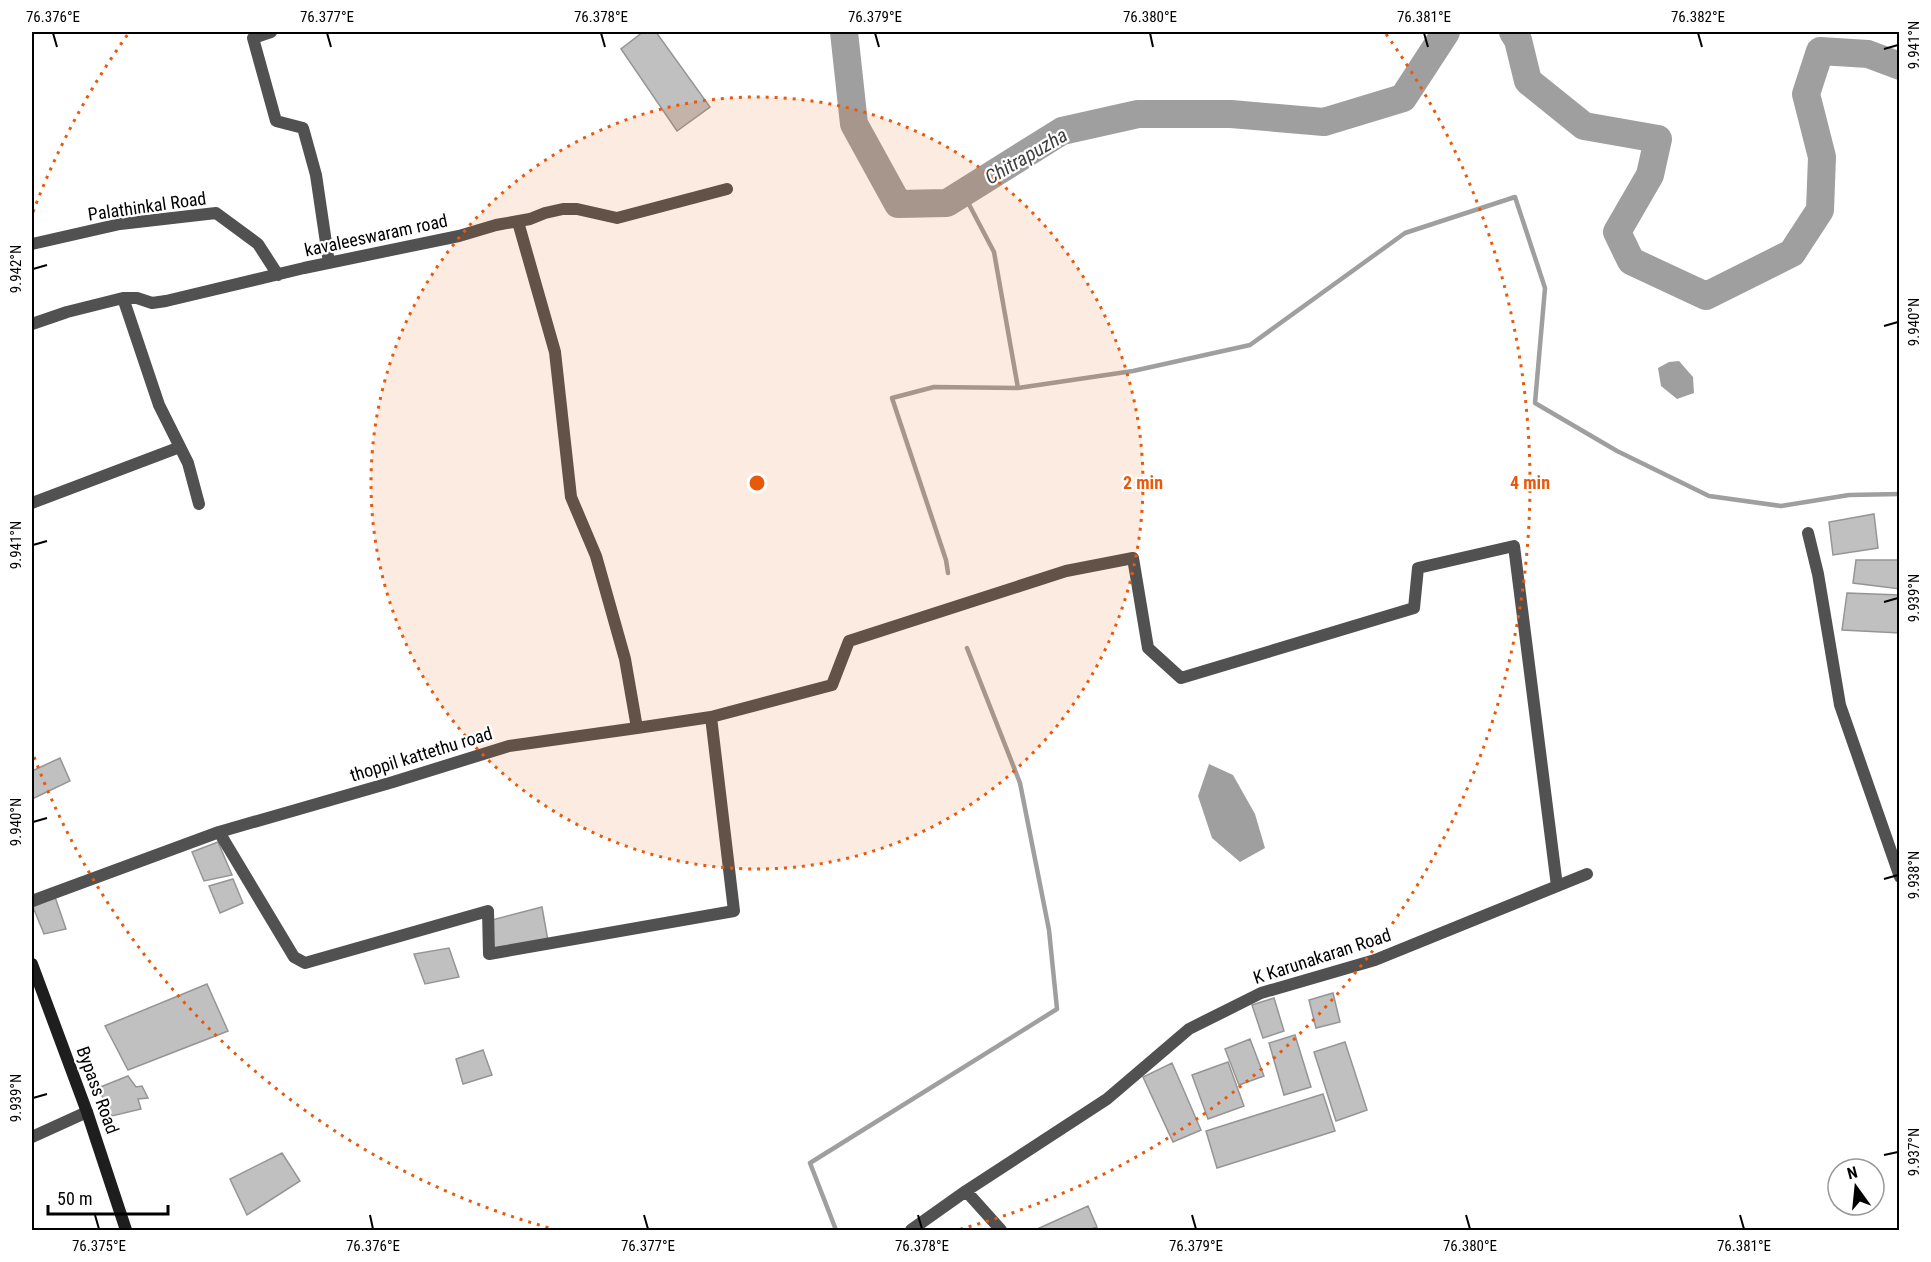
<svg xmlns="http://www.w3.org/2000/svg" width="1931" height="1262" font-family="'Roboto Condensed',sans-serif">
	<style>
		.water { fill: #9f9f9f }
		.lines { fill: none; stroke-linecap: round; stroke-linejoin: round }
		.stream { stroke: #9f9f9f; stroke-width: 4.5 }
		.river { stroke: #9f9f9f; stroke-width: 28 }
		.building { fill: #c0c0c0; stroke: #959595; stroke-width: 1.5 }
		.minor { stroke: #515151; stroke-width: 12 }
		.secondary { stroke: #1e1e1e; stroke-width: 12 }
		.ticks { fill: none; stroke: #000; stroke-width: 2 }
		.ring { fill: none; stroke: #e8590c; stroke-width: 3; stroke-dasharray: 3 6 }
		.labels { text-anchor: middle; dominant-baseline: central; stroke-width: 4.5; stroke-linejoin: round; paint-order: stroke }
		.street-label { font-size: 18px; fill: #000; stroke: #fff }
		.water-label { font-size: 20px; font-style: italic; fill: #404040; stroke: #fff }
		.centre { fill: #e8590c; stroke: #fff; stroke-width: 3 }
		.ring-label { font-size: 18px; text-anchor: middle; font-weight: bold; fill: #e8590c; stroke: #fff; stroke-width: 4.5; stroke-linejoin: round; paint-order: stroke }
		.neatline { fill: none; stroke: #000; stroke-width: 2 }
		.ticks-label { font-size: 15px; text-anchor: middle; fill: #000 }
	</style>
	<rect width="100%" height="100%" fill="#fff"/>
	<path class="water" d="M1679,361L1693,377L1694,393L1677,399L1661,386L1658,368L1669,362Z
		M1209,764L1233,775L1255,814L1265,848L1240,862L1212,838L1198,796Z"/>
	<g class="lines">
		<path class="stream" d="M963,193L994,252L1018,388L1133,371L1250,345L1405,233L1515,197L1545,288L1535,403L1617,451L1709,496L1781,506L1849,495L1900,494
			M948,573L946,560L892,398L934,387L1018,388
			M836,1230L810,1163L1057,1009L1049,930L1020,783L967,648"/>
		<path class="river" d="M844,32L854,124L898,204L947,203L1062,131L1138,114H1231L1324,122L1403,98L1446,32
			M1513,32L1518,40L1528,81L1584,126L1658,139L1650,175L1617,232L1631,261L1706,296L1792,253L1820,210L1822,157L1806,94L1820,51L1868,54L1900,66"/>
	</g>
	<path class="building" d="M643,32H656L710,107L677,131L621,49Z
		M1874,514L1878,548L1833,555L1829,522Z
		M1856,560H1900V589L1853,583Z
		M1847,593L1900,595V633L1842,630Z
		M60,758L70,781L32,799V771Z
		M218,842L232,875L204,881L192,852Z
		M233,879L243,903L220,913L209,886Z
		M55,897L66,929L44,934L33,907Z
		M542,907L548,941L493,950L492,920Z
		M449,948L459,977L425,984L414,954Z
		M207,984L228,1031L128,1070L105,1026Z
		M1333,993L1340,1022L1316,1028L1309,1000Z
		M1274,998L1284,1031L1263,1038L1252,1005Z
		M1295,1035L1311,1087L1284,1095L1269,1043Z
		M1250,1039L1264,1076L1239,1085L1225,1049Z
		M1345,1042L1367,1110L1336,1121L1314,1052Z
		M483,1050L492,1075L463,1084L456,1059Z
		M1228,1062L1244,1106L1208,1119L1192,1075Z
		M1172,1063L1201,1130L1173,1142L1143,1077Z
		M128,1076L136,1087L142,1086L148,1098L138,1099L141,1109L112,1116L98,1088Z
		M1323,1094L1335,1131L1217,1168L1206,1131Z
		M282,1153L300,1181L247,1215L230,1179Z
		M1088,1206L1097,1227L1088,1230H1035Z"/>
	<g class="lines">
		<path class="minor" d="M271,32L253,38L276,121L303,128L316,175L329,263
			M518,222L555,352L571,497L596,556L625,659L637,728L711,717
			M32,244L120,224L216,213L258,244L278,275
			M123,298L159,405L188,463L199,504
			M32,324L67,312L123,298H137L152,303L166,301L304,268L459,236L496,225L530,219L545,213L563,209H577L617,218L727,189
			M32,503L180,447
			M1808,533L1818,574L1840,705L1900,877
			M219,832L393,782L509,746L637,728
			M32,901L219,832L294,957L305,963L488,911L489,954L734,911L711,717L832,685L849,641L1066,571L1133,558L1148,648L1181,678L1414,608L1418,568L1514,546L1557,886
			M32,1137L87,1112
			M966,1191L1001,1230
			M911,1230L966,1191L1107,1099L1189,1029L1261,993L1375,960L1587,874"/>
		<path class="secondary" d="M32,964L87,1112L126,1230"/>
	</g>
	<path class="ticks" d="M53,33L57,47M327,33L331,47M601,33L605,47M875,33L879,47M1150,33L1153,47M1424,33L1428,47M1698,33L1702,47M1884,49L1898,45M33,269L47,265M1884,326L1898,322M33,545L47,541M1884,602L1898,598M33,822L47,818M1884,879L1898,875M33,1098L47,1094M1884,1155L1898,1152M95,1215L99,1229M370,1215L373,1229M644,1215L648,1229M918,1215L922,1229M1192,1215L1196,1229M1466,1215L1470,1229M1740,1215L1744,1229"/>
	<circle cx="757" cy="483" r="386" fill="#e8590c" fill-opacity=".12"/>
	<g class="ring">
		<circle cx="757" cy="483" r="386"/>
		<path d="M557 1230A773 773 0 0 1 33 754M33 212A773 773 0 0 1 128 34M1386 34A773 773 0 0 1 957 1230"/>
	</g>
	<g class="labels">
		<g class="street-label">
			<text transform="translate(147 206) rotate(-8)">Palathinkal Road</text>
			<text transform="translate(376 235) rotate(-12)">kavaleeswaram road</text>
			<text transform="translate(421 754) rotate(-17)">thoppil kattethu road</text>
			<text transform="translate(1322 956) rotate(-18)">K Karunakaran Road</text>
			<text transform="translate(98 1090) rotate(70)">Bypass Road</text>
		</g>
		<g class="water-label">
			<text transform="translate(1026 156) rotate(-30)">Chitrapuzha</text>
		</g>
	</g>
	<circle cx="757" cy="483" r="9" class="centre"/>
	<g class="ring-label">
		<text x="1143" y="489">2 min</text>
		<text x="1530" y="489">4 min</text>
	</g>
	<rect width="1931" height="1262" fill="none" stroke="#ffffff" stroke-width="66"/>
	<g transform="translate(1856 1187) rotate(345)"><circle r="28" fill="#ffffff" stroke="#999999" stroke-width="1.5"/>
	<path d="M0-4.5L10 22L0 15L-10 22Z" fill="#000000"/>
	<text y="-9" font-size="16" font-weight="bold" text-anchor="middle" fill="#000000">N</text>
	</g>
	<path d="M48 1205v9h120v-9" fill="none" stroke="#000000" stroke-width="3"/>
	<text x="57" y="1205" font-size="18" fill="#000000" stroke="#ffffff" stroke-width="4.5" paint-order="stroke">50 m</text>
	<rect x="33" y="33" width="1865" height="1196" class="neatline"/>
	<g class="ticks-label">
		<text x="53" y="22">76.376°E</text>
		<text x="327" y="22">76.377°E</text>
		<text x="601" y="22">76.378°E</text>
		<text x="875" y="22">76.379°E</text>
		<text x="1150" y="22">76.380°E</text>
		<text x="1424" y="22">76.381°E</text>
		<text x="1698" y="22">76.382°E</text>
		<text transform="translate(1914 45) rotate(-90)" y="5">9.941°N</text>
		<text transform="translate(16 269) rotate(-90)" y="5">9.942°N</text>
		<text transform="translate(1914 322) rotate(-90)" y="5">9.940°N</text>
		<text transform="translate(16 545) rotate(-90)" y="5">9.941°N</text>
		<text transform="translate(1914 598) rotate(-90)" y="5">9.939°N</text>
		<text transform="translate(16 822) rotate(-90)" y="5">9.940°N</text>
		<text transform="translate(1914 875) rotate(-90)" y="5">9.938°N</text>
		<text transform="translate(16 1098) rotate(-90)" y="5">9.939°N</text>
		<text transform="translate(1914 1152) rotate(-90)" y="5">9.937°N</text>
		<text x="99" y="1251">76.375°E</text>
		<text x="373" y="1251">76.376°E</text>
		<text x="648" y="1251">76.377°E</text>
		<text x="922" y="1251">76.378°E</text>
		<text x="1196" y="1251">76.379°E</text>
		<text x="1470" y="1251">76.380°E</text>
		<text x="1744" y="1251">76.381°E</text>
	</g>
</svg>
